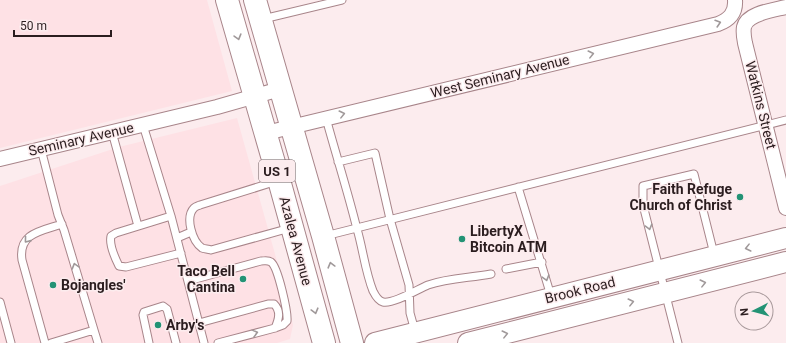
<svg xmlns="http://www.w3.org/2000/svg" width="786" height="343" font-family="Roboto,sans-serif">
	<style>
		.built { fill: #fee1e5 }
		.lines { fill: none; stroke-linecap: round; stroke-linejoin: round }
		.service-casing { stroke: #a8858a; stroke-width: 9 }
		.minor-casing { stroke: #a8858a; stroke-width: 16 }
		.secondary-casing { stroke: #a8858a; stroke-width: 22 }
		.primary-casing { stroke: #a8858a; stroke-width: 24 }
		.service { stroke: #fff; stroke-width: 7 }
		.minor { stroke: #fff; stroke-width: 14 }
		.secondary { stroke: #fff; stroke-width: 20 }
		.primary { stroke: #fff; stroke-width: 22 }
		.oneway { stroke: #a0999a }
		.poi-dot { fill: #239375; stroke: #fcecee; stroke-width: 1.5 }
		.labels { text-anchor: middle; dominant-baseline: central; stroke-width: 3; stroke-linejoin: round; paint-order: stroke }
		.shield { fill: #fcecee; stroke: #6a5b5d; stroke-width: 1 }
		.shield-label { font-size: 13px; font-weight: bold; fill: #2b1d1f }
		.street-label { font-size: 14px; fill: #2b1d1f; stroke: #fcecee }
		.poi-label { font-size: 14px; font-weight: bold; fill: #2b1d1f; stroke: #fcecee; text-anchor: start }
	</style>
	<rect width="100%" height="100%" fill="#fcecee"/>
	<path class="built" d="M0,0H207L232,91L0,148Z
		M237,118L275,254L293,325L290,339L277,343H0V186L119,147Z"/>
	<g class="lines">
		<g class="service-casing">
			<path id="service" d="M263,19L342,0
				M326,118C336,155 348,192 357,229C363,249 365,271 373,291C375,295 378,301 383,302C394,304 418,289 428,285C448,278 470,278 491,274
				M143,125L171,216L204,343
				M112,132L138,226
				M41,149L58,215L64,230L94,330
				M338,162L375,153L390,219L409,285L410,313L415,331
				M277,181L200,205C198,206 196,206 194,208C185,217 192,241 202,248C204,249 208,249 211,250L290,228
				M518,187L551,296
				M171,216L116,233L111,236C109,244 115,258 119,266L126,267L181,253
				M325,236L786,120
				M177,238L191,232
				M506,269L542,262
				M188,281L261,261C265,261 268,260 271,262C278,267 288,312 287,321L283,325L275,328L218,343
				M0,302L11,343
				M199,323L268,304H274C281,311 279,319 275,328
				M45,343L22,260C18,233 41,231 62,224
				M51,343L94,330L98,343
				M149,343L143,315L144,312L163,306L167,309L176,343
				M678,343L643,205V186L694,174L714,254"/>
		</g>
		<g class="minor-casing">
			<path id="minor" d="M786,7C774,10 747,13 744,27C743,32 744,38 745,43L786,208
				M266,133L718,24C729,20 736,13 735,0
				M0,159L217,107L280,89"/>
		</g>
		<g class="secondary-casing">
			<path id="secondary" d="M375,343L786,238
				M468,343L786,262"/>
		</g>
		<g class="primary-casing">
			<path id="primary" d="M227,0L279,180L324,343
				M255,0L323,236L352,343"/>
		</g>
		<use href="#service" class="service"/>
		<use href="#minor" class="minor"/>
		<use href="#secondary" class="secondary"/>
		<use href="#primary" class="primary"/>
	</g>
	<defs><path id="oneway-chevron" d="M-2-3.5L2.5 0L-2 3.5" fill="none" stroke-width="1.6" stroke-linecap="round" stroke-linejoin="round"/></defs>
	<g class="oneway">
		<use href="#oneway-chevron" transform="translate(718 23) rotate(-17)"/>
		<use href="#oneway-chevron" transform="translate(238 37) rotate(74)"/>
		<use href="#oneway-chevron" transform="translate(591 54) rotate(-14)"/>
		<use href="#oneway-chevron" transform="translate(342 114) rotate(-14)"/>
		<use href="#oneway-chevron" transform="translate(649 227) rotate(75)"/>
		<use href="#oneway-chevron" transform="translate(27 240) rotate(129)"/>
		<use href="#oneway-chevron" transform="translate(748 248) rotate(166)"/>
		<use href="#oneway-chevron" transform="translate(331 265) rotate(-105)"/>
		<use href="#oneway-chevron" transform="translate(75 266) rotate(-106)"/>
		<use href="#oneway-chevron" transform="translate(546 278) rotate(74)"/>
		<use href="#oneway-chevron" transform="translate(703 283) rotate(-14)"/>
		<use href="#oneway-chevron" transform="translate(631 302) rotate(-14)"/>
		<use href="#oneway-chevron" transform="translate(315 311) rotate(75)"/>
		<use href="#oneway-chevron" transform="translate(255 333) rotate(-15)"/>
		<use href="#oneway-chevron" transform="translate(505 334) rotate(-14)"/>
	</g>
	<g class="poi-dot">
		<circle cx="740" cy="197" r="4"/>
		<circle cx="462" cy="239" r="4"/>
		<circle cx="243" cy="279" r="4"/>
		<circle cx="53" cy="285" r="4"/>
		<circle cx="158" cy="325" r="4"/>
	</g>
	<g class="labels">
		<rect class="shield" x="259" y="160" width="36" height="22" rx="3"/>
		<g class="shield-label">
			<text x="277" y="171">US 1</text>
		</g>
		<g class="street-label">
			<text transform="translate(500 76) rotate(-14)">West Seminary Avenue</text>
			<text transform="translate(761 105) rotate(76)">Watkins Street</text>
			<text transform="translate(81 139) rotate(-13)">Seminary Avenue</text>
			<text transform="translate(296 241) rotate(75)">Azalea Avenue</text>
			<text transform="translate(580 290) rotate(-14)">Brook Road</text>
		</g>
		<g class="poi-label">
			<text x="732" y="189" text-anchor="end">Faith Refuge<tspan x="732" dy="16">Church of Christ</tspan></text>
			<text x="470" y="231">LibertyX<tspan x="470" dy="16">Bitcoin ATM</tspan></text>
			<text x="235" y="271" text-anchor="end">Taco Bell<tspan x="235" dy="16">Cantina</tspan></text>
			<text x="61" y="285">Bojangles'</text>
			<text x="166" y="325">Arby's</text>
		</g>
	</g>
	<g transform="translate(754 311) rotate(264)"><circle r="19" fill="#fcecee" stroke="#a8999b"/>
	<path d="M0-3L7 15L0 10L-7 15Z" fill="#239375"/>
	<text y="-6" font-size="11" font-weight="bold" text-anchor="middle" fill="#2b1d1f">N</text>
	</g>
	<path d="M14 30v6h97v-6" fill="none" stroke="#2b1d1f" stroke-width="2"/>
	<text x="20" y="30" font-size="12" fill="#2b1d1f" stroke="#fcecee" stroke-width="3" paint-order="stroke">50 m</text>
</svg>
